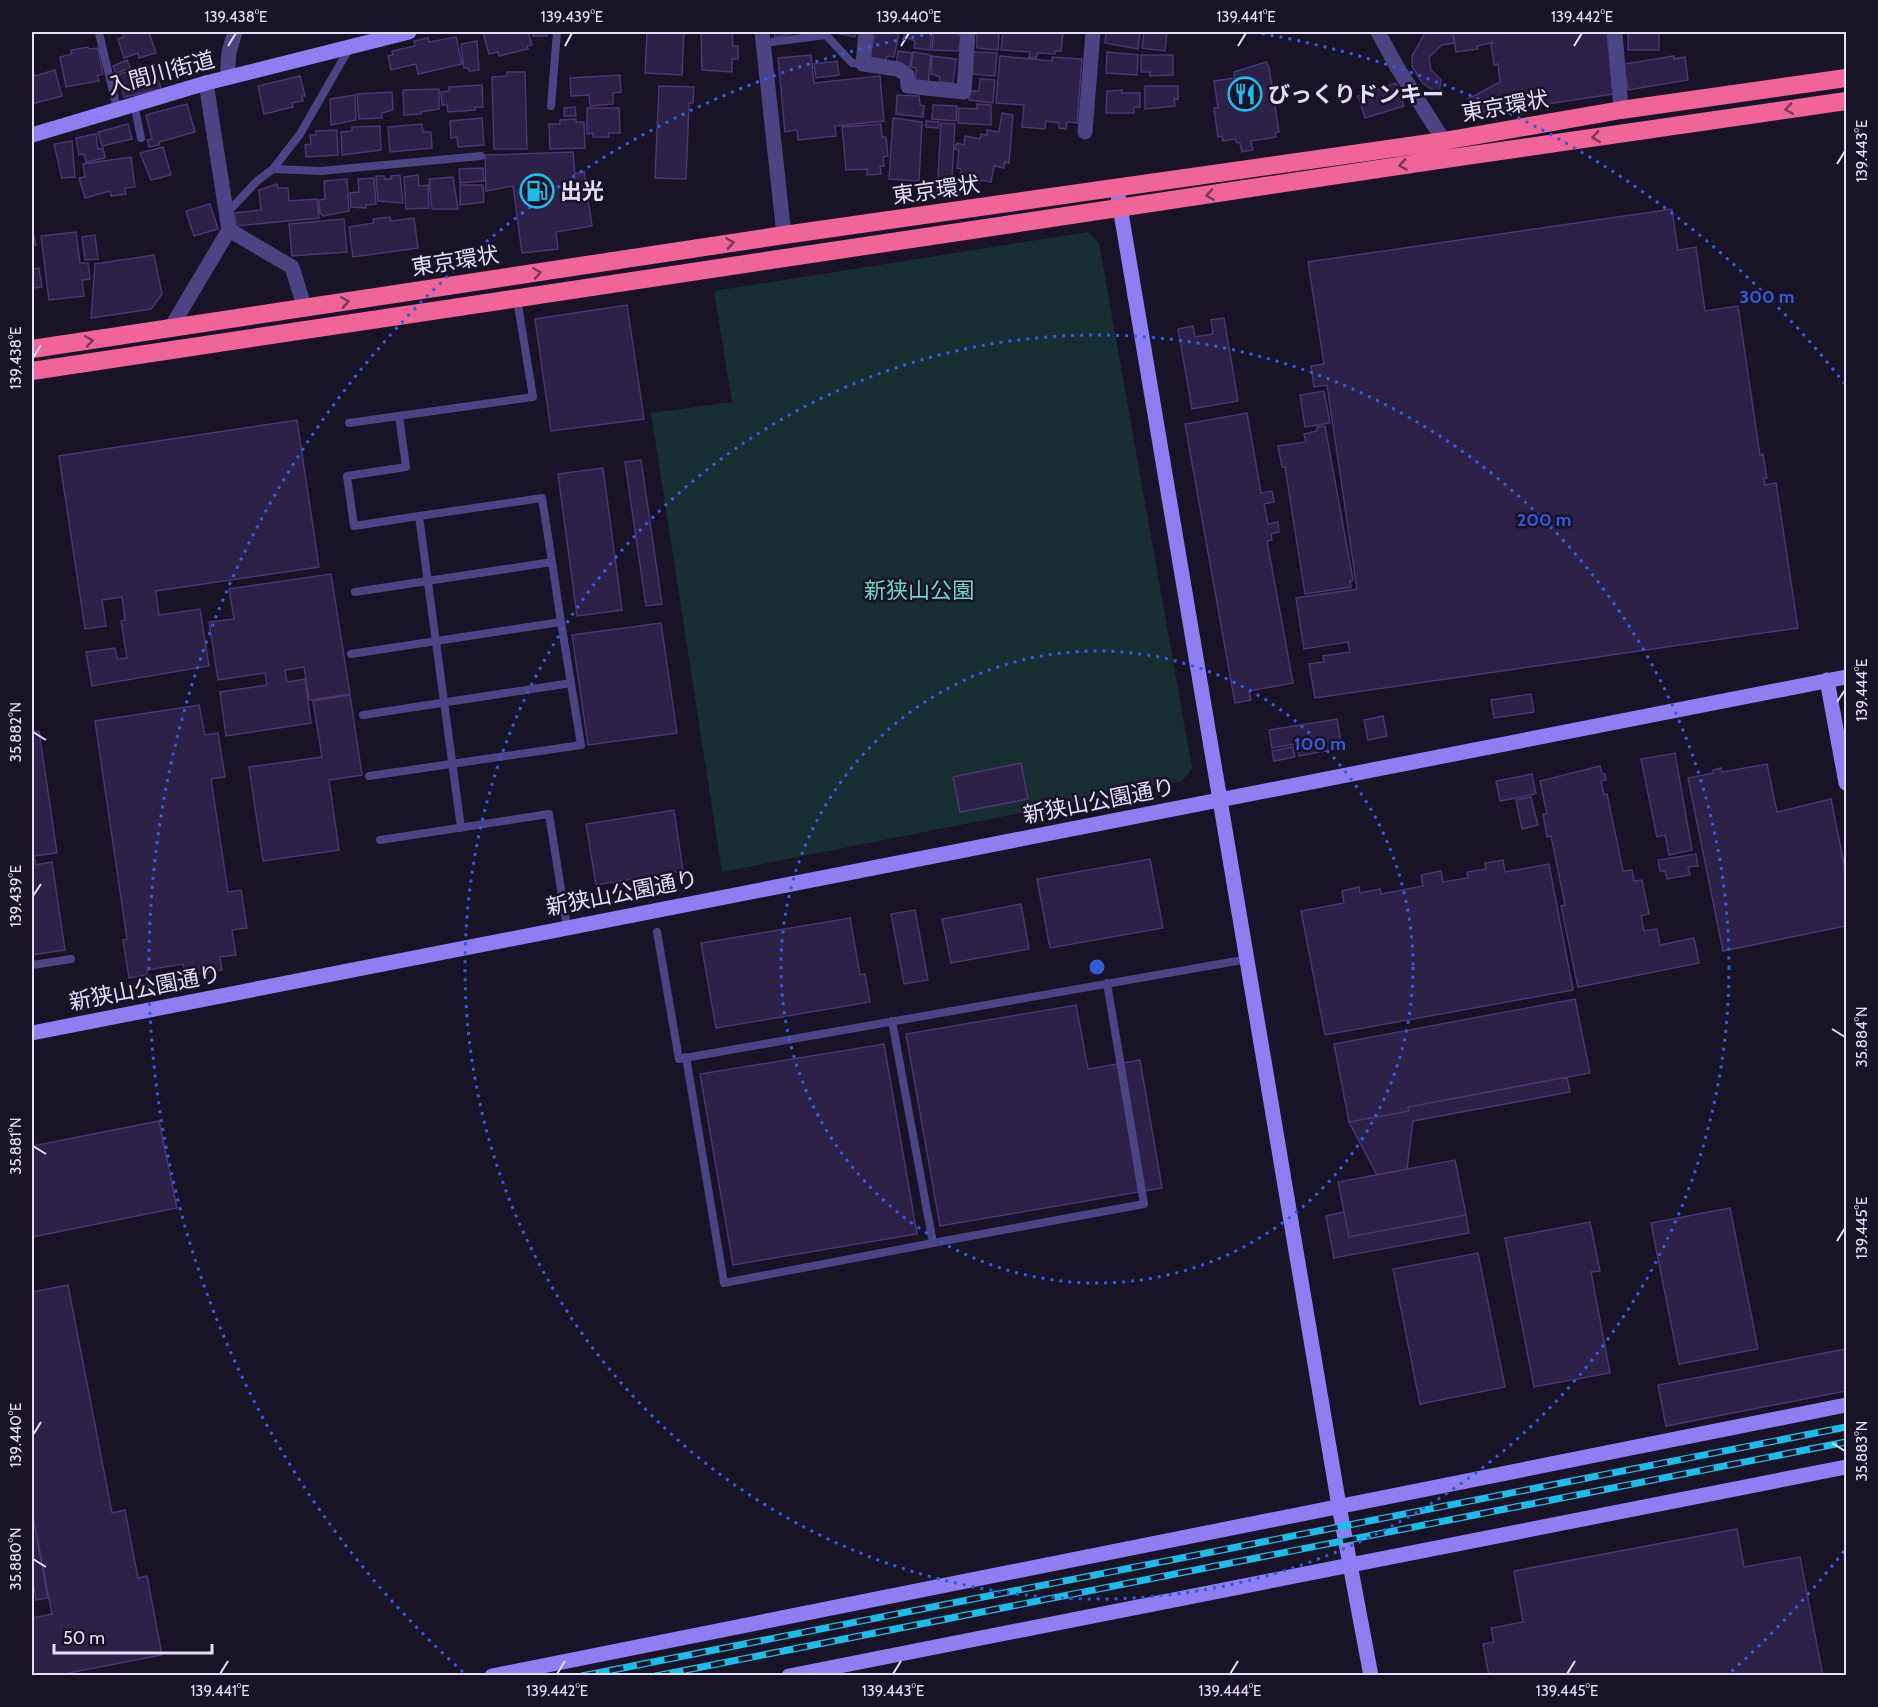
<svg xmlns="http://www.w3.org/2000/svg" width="1878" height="1707" font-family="Cabin,'Noto Sans JP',sans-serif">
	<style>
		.green { fill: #172f32 }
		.building { fill: #2d2147; stroke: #483571; stroke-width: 1.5 }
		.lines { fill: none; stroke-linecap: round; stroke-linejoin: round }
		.lane { stroke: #4c4382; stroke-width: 8 }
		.street { stroke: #4c4382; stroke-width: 15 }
		.secondary { stroke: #8e7ef2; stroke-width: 15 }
		.highway { stroke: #f06497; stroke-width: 18 }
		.rail-casing { stroke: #1cbde9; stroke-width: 7 }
		.rail { stroke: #191328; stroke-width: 4.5; stroke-dasharray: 14; stroke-linecap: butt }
		.oneway { stroke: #7a375a }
		.ticks { fill: none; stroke: #e4ddfc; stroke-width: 2 }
		.ring { fill: none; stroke: #315cdc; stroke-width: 3; stroke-dasharray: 3 6 }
		.labels { text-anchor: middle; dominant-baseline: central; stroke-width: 5; stroke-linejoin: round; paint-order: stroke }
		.street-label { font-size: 22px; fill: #e4ddfc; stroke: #191328 }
		.poi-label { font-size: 22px; font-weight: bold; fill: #e4ddfc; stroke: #191328; text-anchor: start }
		.park-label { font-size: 22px; fill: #6fd6c8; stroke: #191328 }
		.centre { fill: #315cdc; stroke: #191328; stroke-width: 3 }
		.ring-label { font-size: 18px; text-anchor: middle; font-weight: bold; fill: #315cdc; stroke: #191328; stroke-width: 5; stroke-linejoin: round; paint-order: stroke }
		.neatline { fill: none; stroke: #e4ddfc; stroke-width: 2 }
		.ticks-label { font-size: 15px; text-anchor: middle; fill: #e4ddfc }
	</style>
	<rect width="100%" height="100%" fill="#191328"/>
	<path class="green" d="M1088,232L1099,243L1192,768L1182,781L722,872L651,413L732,402L714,291Z"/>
	<path class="building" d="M122,32H149L156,53L139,58L138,53L124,58L118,39L124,37Z
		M483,32H528L532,45L527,46L528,49L499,56L498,52L489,54Z
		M533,32H547V36H533Z
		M647,32H684L682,75L645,73Z
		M701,32H732L733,46H738V59H732V72L702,70Z
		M774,32H800L775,37Z
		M840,32H856L855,37L839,34Z
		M875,32H899L894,57L887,56L886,60L870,57Z
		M905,32H932L930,50L914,48L915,41L904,36Z
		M934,32H958V35L961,36L959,51L932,50Z
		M977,32H999L998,50L977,48Z
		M1003,32L1063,33L1061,51H1055V54L1037,53L1036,58L1029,57L1030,52L1001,50Z
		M1106,32H1140L1138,49L1105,43Z
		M1144,32H1167L1165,51L1142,48Z
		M1453,32L1454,43L1442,45L1429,57L1431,70L1441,80L1439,94L1422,83L1412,66V56L1425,33Z
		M1453,32H1607L1613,94L1507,110L1470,113L1468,99L1500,82L1498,64L1494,65L1491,44L1494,42L1477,46L1478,49L1456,52Z
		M1628,32H1659V50H1628Z
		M456,37L462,64L418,74L416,64L391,70L388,56L393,55L392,51L415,46L414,41L428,38L429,42Z
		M477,41L479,70L469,71L468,68H464L461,44Z
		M88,47L89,49L98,48L103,74L97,76L99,81L66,87L60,57L72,54L71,50Z
		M898,51L912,53L910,67L896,66Z
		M913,52L931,55L928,84L915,82L916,68L911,67Z
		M972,52L997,53L995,76L973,74Z
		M1107,52L1138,55L1137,75L1106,73Z
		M811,55L814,83L880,76L884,121L835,126L836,136L798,140L797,130L785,132L778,58Z
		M1141,55H1173V75L1150,76V72H1141Z
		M932,56L956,59L953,83L939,82L940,77L931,74Z
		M1000,56L1052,61V57L1082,59L1077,123L1067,122L1066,129L1059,128V123L1046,121L1045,129L1022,127L1024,105L996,103Z
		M1674,56V59L1685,57L1688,80L1628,90L1624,64Z
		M127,60L130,68L116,73L113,66Z
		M837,61L839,75L816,78L814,64Z
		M1266,62L1269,67L1279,132L1275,133L1276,137L1251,141L1253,150L1242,152L1240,143H1237L1235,139L1223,141L1222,136L1218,137L1214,108H1218L1214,81L1235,78L1234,72Z
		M154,66L161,89L124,97L118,74Z
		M55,70L62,96L32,104V72L35,76Z
		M507,72H525L527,149H494L492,77L507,76Z
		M620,75L621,92L613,93V104L590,106L589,95L571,96L570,78Z
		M300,76L305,96H302L303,101L292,103L293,107L264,114L258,86Z
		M980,79L995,80L993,103L969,100V91H979Z
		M1396,83L1404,106L1365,118L1358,96Z
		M482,85L483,107H475V110L448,112L447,105H442L441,92L449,91V87Z
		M659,86L694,87L693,103H689L686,179L655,178Z
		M1145,86H1178V99L1174,98L1175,106L1145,109Z
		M439,89V109L421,112V114L404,115L403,90Z
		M1122,90V93H1140V107H1134V113H1106L1107,91Z
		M392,92L393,110L382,113V118L359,119L357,94Z
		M355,95L356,120L331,125L330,99Z
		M897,95L919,96L920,105L924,106L923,117L896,114Z
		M187,104L195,132L159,142V145L149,147L147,140L152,139L146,115Z
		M977,104L991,105V125L958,123L959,108L977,109Z
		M933,105L957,106L956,121L932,119Z
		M575,107L576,116H564V108Z
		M587,108H619L620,133H609V137H593V133L587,134Z
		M1002,113L1013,115L1009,163L1005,162L1004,168L994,166L991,182L981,180L980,183L960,180L961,169L957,168L959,150L955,149L957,143L964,145L965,136L980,139L981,134L987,135V130L999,132Z
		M482,118L484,145L458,147L457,137L451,138L450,121Z
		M893,118L922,122L919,181L889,179Z
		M576,119V122H584L585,148L550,149L549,124H560V120Z
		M926,121L939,122L938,128L926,127Z
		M941,123L955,124L951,194L937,193Z
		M128,124L132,139L102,146L98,132Z
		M422,124L423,132H431L432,148L390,152L388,127Z
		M881,124L882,137H886L888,156L883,157L884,166H880L881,174L867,175V169L846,170L842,127Z
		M380,126L381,150L342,155L341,132L352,131V127Z
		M337,130L338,155L306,157L305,145L311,144L310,135H316V131Z
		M96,134L98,149L103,148L105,158L86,162L84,154L79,155L76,138Z
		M72,141L75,177L62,178L54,144Z
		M163,147L171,175L151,180L140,153Z
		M573,152L575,174L584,171L592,226L556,232L558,249L522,253L513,186L486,191L485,155Z
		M131,157L135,187L125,188L126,194L111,196L110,191L85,198L79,178L85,177L83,164Z
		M483,168L484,181L460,183L459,169Z
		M400,175L403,203L378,201L376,176H384L385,179H391V176Z
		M418,175L419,186L428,185L429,208L406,209L404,177Z
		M453,177L458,209H432L429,179Z
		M374,178L376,204L366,205V208L351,207L350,193L359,192L358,179Z
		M347,179L349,211L323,216L320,213L319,200L325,199L324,181Z
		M277,184L278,188H288L289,201L317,199L319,218L236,226L235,213L261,210L259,190Z
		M460,185H483L484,202L460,205Z
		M210,204L218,229L194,236L186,211Z
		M1672,209L1678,250L1696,247L1705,311L1738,306L1760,455L1763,454L1767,478H1764L1765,485L1776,483L1798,628L1315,698L1309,664L1324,662L1323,656L1350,652L1348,642L1304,649L1296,598L1357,589L1327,385L1314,387L1311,366L1324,364L1308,262Z
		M390,217L391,221L414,218L418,248L353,257L349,227L374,223L373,219Z
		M344,219L347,252L292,256L289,224Z
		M32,229L36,245L32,246Z
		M76,232L80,263H88L90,279L82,280L84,296L49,300L41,236Z
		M95,235L98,259L85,260L82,237Z
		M154,255L162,294L151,309L91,318L95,264Z
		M39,268L42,287L32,288V269Z
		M627,305L644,419L551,431L535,319Z
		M1224,318L1238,401L1192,409L1178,329L1193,326L1195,337L1213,334L1211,320Z
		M1324,391L1330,423L1305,427L1300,395Z
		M1247,413L1261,493L1272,491L1274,502L1264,504L1268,524L1278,522L1279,532L1271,534L1272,540L1267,541L1293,683L1249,691L1251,700L1235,703L1185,424Z
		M297,420L319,567L156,591L159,615L200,609L209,666L92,686L86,652L115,648L117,659L127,658L121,621L125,620L122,597L102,600L106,626L85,629L59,456Z
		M1325,426L1353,580L1350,581L1351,587L1305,594L1285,467H1282L1278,446L1306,442L1304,434L1317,431V427Z
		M641,460L662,604L646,606L625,462Z
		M603,468L622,610L577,616L558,474Z
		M331,574L350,694L309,700L304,667L285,670L287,682L305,679L311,723L226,736L220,692L267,685L265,673L218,680L209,622L234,619L229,589Z
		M661,623L677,733L588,745L572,635Z
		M1531,694L1534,712L1494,718L1491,700Z
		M350,695L362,775L329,780L339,850L263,861L249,767L322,757L313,701Z
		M199,705L205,735L218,733L225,777L211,779L228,892L241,890L247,928L232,930L236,955L220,957L222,970L185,976L183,964L147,970V975L129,978L123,940L127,939L95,721Z
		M1383,716L1387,736L1368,740L1364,720Z
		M1337,719L1342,748L1299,756L1296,744L1272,748L1269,730Z
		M32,723L33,732L39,731L57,853L34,856L36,865L52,862L65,950L32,955Z
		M1293,747L1295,757L1274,761L1272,751Z
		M1675,753L1692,850L1669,855L1665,835L1657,837L1641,759Z
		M1021,763L1028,799L960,812L953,777Z
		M1767,764L1777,812L1831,799L1846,874V926L1723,951L1688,778L1713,773V770L1721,768L1722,772Z
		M1600,766L1602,774H1605L1606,780L1601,781L1604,795L1607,794L1623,871L1632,870L1634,881L1642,880L1649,914L1641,916L1644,931L1657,929L1660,945L1694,938L1699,963L1578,987L1561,906L1565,905L1551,836L1547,837L1543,814H1547L1540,781Z
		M1532,774L1536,794L1500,801L1496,781Z
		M1531,797L1538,825L1522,829L1516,800Z
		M674,810L683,871L596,885L586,824Z
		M1696,854L1698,866L1688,867L1690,875L1667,879L1665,871H1660L1658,860Z
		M1150,859L1163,928L1050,948L1037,879Z
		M1503,860L1505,872L1549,864L1573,990L1325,1035L1301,911L1344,903L1342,891L1359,887L1360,893L1380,889L1381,894L1423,886L1421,875L1441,871L1443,882L1468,878L1467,872L1486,869L1485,863Z
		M1021,904L1029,949L951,963L942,919Z
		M915,910L928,980L904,984L891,914Z
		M850,918L860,975L865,974L870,1002L716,1028L701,943Z
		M1575,999L1590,1073L1408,1107L1409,1111L1349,1122L1334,1044Z
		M1076,1005L1088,1069L1140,1060L1162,1188L940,1226L906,1034Z
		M884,1044L917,1234L733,1265L700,1074Z
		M1567,1077L1570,1092L1413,1121L1407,1169L1377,1175L1349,1122L1409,1111L1408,1107Z
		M159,1121L177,1208L32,1237V1146Z
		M1455,1160L1466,1215L1349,1237L1338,1182Z
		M1730,1208L1758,1349L1679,1364L1651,1223Z
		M1344,1212L1349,1237L1466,1215L1469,1233L1334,1258L1326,1216Z
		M1590,1222L1600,1271L1591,1272L1610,1373L1534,1387L1505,1238Z
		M1478,1253L1505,1387L1420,1404L1393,1269Z
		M68,1285L112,1513L125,1510L138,1578L147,1576L162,1655L53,1676H32V1618L52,1614L32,1511V1292Z
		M1846,1349V1391L1666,1426L1658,1385Z
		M32,1511L48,1598L36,1600L32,1576Z
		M1737,1529L1744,1567L1800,1557L1823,1676H1489L1483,1644L1494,1642L1491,1628L1523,1622L1514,1571Z"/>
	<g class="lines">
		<path class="lane" d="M99,33L117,108
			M764,43L826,35L852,63L863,64
			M134,104L141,138
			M551,106L557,32
			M273,169L320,171L481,156
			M227,213L257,181L273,169L300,134L350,47
			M399,416L406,467L347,476L354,526L419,516
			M349,423L533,397L517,299
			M355,592L552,562L542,498L419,516C433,620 447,724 461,828
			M351,654L561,622L552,562
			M363,715L571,683
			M369,776L581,745L561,622
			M380,840L549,814L567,927
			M657,932L679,1059L1248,959
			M32,965L71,959
			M892,1021L933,1243L1144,1204L1107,983
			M686,1057L724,1283L933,1243"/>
		<path class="street" d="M762,32L784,235
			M866,32L863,64L898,69L907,75L908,86L964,92L968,32
			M1378,32L1397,67L1444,141
			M1615,32L1621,110
			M227,78L229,52L235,32
			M206,83L229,230L292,267L305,309
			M1085,132L1093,32
			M170,329L229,230"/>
		<path class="secondary" d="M32,135L206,83L409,32
			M1117,189L1339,1506L1371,1676
			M1827,680L1846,783
			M32,1033L1846,677
			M492,1676L1846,1405
			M789,1676L1846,1467"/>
		<path class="highway" d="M32,349L784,235L1444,141L1621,110L1846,78
			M32,371L1445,159L1846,101"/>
		<g class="rail-casing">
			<path id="rail" d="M582,1676L1846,1427
				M656,1676L1846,1442"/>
		</g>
		<use href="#rail" class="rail"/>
	</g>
	<defs><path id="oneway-chevron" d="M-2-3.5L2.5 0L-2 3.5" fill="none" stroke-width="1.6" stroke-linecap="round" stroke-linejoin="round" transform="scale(1.5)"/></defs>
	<g class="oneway">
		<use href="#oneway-chevron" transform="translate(1789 109) rotate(172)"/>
		<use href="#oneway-chevron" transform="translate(1596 137) rotate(172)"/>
		<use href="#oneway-chevron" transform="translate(1403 165) rotate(171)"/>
		<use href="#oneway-chevron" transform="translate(1210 195) rotate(171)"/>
		<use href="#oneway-chevron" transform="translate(730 243) rotate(-9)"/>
		<use href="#oneway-chevron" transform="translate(537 273) rotate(-9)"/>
		<use href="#oneway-chevron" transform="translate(345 302) rotate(-9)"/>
		<use href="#oneway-chevron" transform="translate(89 341) rotate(-8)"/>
	</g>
	<path class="ticks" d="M228,46L236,33M565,46L572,33M901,46L909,33M1238,46L1246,33M1574,46L1582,33M1837,164L1845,151M33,358L41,345M1837,702L1845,690M33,732L46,740M33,896L41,884M1832,1029L1845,1037M33,1146L46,1154M1837,1241L1845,1228M33,1435L41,1422M1832,1443L1845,1451M33,1559L46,1567M220,1674L228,1661M557,1674L565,1661M893,1674L901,1661M1230,1674L1238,1661M1567,1674L1575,1661"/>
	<g class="ring">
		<circle cx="1097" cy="967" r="316"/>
		<circle cx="1097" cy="967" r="632"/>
		<path d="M1844 1551A948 948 0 0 1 1731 1672M463 1672A948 948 0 0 1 941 32M1253 32A948 948 0 0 1 1844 383"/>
	</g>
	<defs>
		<g id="restaurant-ring" transform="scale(1.725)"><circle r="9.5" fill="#191328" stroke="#1cbde9" stroke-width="1.5"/><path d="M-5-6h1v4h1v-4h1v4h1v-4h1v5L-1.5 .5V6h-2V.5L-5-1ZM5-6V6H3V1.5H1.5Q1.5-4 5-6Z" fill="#1cbde9"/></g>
		<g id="fuel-ring" transform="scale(1.725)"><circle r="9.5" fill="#191328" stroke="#1cbde9" stroke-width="1.5"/><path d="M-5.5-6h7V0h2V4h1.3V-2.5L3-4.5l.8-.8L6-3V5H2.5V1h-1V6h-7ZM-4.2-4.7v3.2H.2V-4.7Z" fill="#1cbde9"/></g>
	</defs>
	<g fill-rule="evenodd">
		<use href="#restaurant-ring" x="1245" y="94"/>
		<use href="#fuel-ring" x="537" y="191"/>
	</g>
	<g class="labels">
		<g class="street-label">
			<text transform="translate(161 73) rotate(-15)">入間川街道</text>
			<text transform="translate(1505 106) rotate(-10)">東京環状</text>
			<text transform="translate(936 190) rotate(-8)">東京環状</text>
			<text transform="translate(455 261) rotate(-9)">東京環状</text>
			<text transform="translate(1099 801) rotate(-11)">新狭山公園通り</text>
			<text transform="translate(622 893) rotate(-11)">新狭山公園通り</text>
			<text transform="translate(145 988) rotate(-11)">新狭山公園通り</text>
		</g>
		<g class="poi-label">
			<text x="1268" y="94">びっくりドンキー</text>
			<text x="560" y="191">出光</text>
		</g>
		<g class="park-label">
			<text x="919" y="590">新狭山公園</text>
		</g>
	</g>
	<circle cx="1097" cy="967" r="9" class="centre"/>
	<g class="ring-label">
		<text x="1767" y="303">300 m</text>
		<text x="1544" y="526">200 m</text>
		<text x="1320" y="750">100 m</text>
	</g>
	<rect width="1878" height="1707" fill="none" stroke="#191328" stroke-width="66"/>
	<path d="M54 1644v9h158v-9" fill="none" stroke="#e4ddfc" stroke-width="3"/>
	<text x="63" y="1644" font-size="18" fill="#e4ddfc" stroke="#191328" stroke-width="4.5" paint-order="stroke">50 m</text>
	<rect x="33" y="33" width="1812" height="1641" class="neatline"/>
	<g class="ticks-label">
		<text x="236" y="22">139.438°E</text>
		<text x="572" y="22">139.439°E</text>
		<text x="909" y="22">139.440°E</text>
		<text x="1246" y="22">139.441°E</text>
		<text x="1582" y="22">139.442°E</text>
		<text transform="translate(1862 151) rotate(-90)" y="5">139.443°E</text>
		<text transform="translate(16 358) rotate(-90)" y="5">139.438°E</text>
		<text transform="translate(1862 690) rotate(-90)" y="5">139.444°E</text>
		<text transform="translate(16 732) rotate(-90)" y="5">35.882°N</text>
		<text transform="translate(16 896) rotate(-90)" y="5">139.439°E</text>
		<text transform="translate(1862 1037) rotate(-90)" y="5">35.884°N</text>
		<text transform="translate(16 1146) rotate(-90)" y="5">35.881°N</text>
		<text transform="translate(1862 1228) rotate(-90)" y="5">139.445°E</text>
		<text transform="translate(16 1435) rotate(-90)" y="5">139.440°E</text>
		<text transform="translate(1862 1451) rotate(-90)" y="5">35.883°N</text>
		<text transform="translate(16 1559) rotate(-90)" y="5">35.880°N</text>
		<text x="220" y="1696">139.441°E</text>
		<text x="557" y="1696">139.442°E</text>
		<text x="893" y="1696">139.443°E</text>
		<text x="1230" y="1696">139.444°E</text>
		<text x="1567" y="1696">139.445°E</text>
	</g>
</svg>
